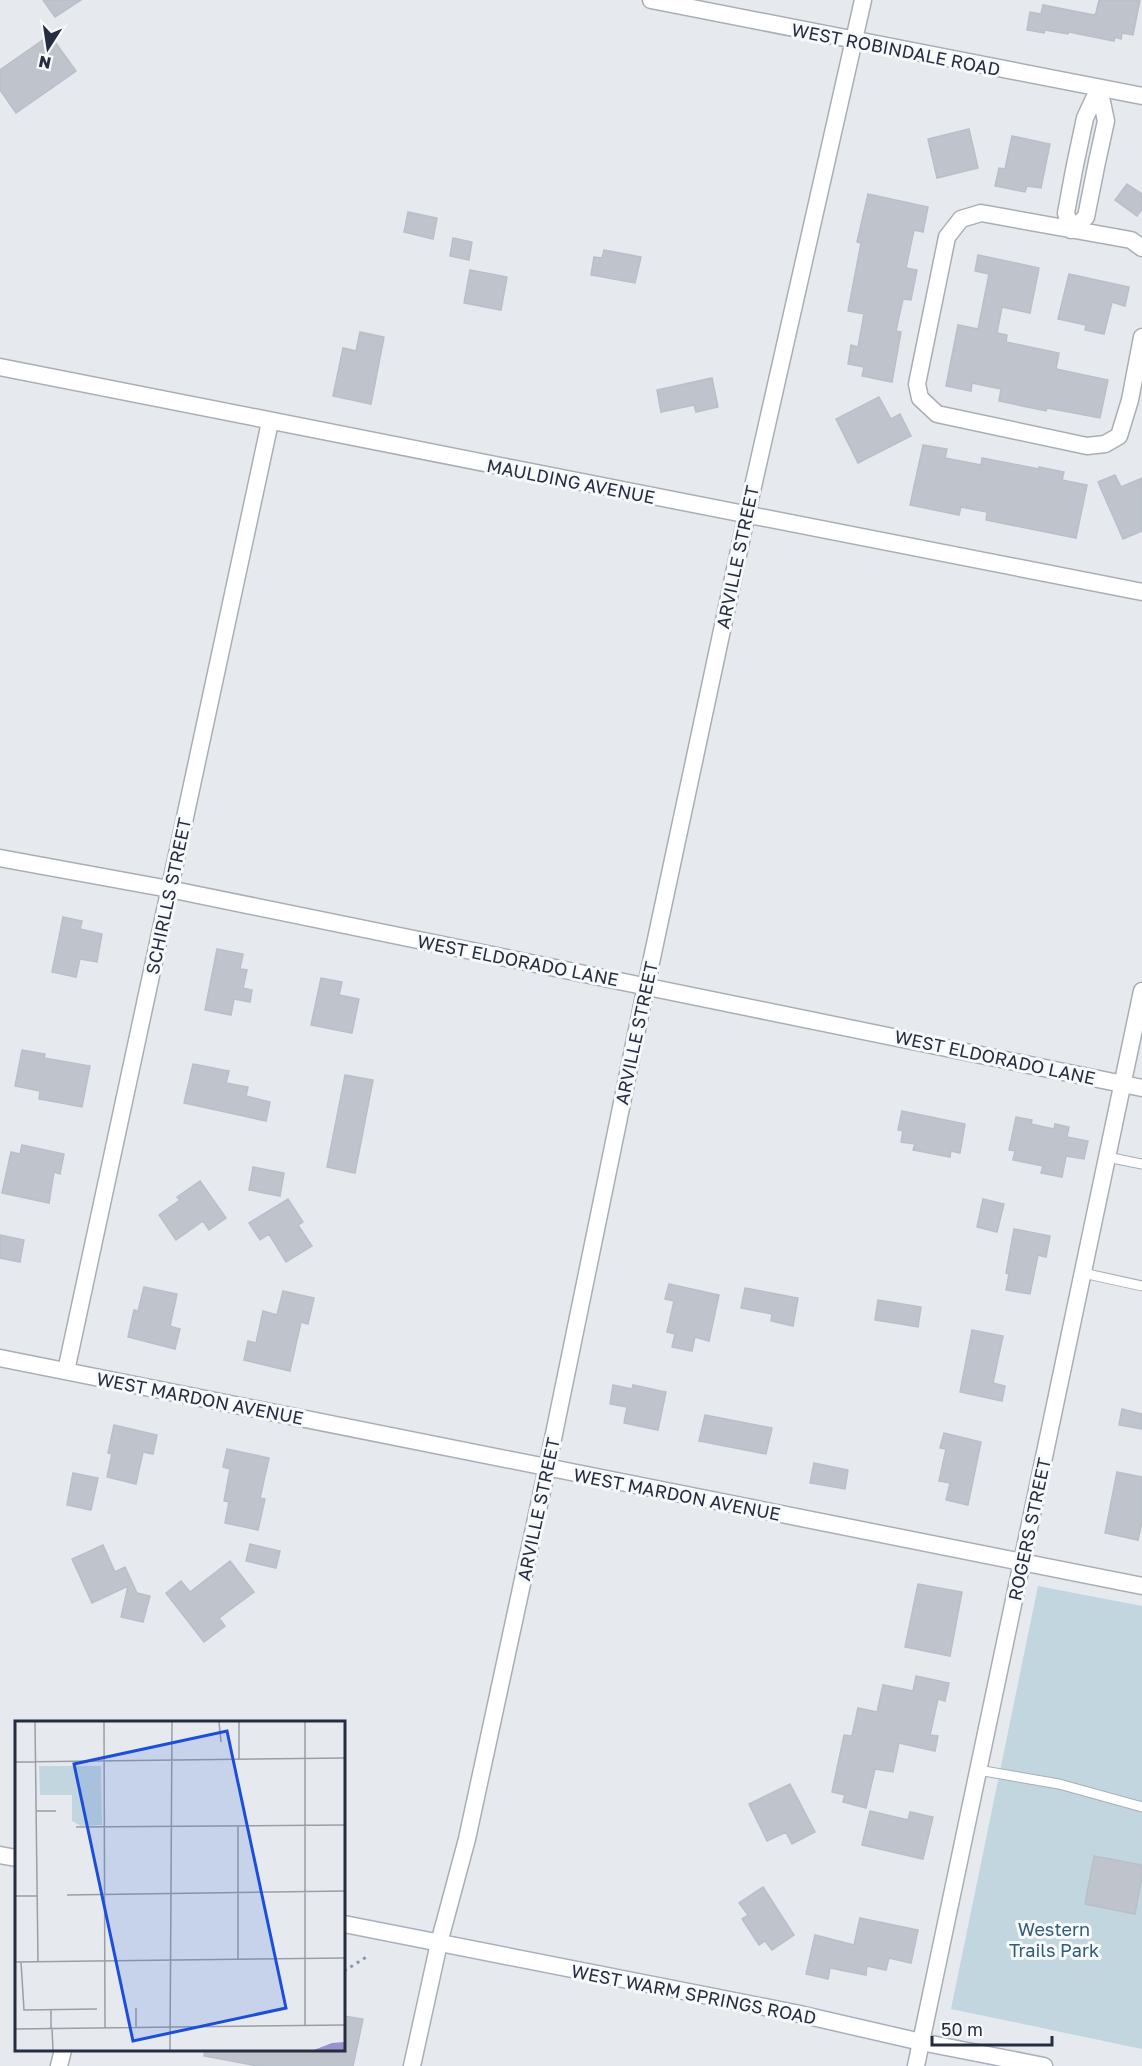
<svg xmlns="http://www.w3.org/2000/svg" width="1142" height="2066" font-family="'Golos Text',sans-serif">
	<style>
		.green { fill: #c1d6de }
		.building { fill: #bfc4cc; stroke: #b9bfc8; stroke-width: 1.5 }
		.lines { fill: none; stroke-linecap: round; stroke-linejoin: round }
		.service-casing { stroke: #a8aeb6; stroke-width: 11 }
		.minor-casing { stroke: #a8aeb6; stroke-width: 19 }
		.tertiary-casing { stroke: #a8aeb6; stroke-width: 19 }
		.secondary-casing { stroke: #a8afbd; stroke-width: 19 }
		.path { stroke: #8895b1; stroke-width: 3; stroke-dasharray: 3 4.5; stroke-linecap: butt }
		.service { stroke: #fff; stroke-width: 9 }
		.minor { stroke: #fff; stroke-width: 16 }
		.tertiary { stroke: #fff; stroke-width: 16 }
		.secondary { stroke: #fff; stroke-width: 16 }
		.labels { text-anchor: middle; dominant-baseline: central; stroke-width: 6; stroke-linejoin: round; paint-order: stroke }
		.street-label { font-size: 18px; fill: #252d40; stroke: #f7f9fb }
		.park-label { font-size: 18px; fill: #315b76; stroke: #f7f9fb }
		.inset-road { fill: none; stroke: #999ea8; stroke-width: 1.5 }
		.view { fill: #1d4ed8; fill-opacity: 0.15; stroke: #1d4ed8; stroke-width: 3 }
		.inset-edge { fill: none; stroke: #252d40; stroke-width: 3 }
	</style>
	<rect width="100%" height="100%" fill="#e6eaee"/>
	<path class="green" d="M1038,1586L1142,1606V2049L951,2009Z"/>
	<path class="building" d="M43,0H81L55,17Z
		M1099,0H1140L1133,35L1122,33L1121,39L1115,37L1114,41L1069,32L1068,34L1045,30L1044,33L1027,30L1030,12L1041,14L1043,5L1094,15L1096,13Z
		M50,35L76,71L16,113L0,90V70Z
		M969,129L978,168L937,178L928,139Z
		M1012,136L1050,144L1041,188L1027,186L1025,192L995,186L999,168L1005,169Z
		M1127,184L1142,194V209L1137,216L1115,200Z
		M868,194L928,207L923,232L914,230L906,268L917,270L911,300L903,299L896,331L901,332L892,382L862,376L864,367L848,364L851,345L858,347L864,314L848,311L861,243L857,242Z
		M408,212L437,218L433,239L404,232Z
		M453,238L472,242L469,260L450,256Z
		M604,250L641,257L635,283L591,275L594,257L602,258Z
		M978,255L1039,268L1030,313L1002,307L997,333L1007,335L1006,342L1059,353L1056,369L1108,380L1100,418L1047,408L1046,411L999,401L1001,389L972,383L971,391L946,386L958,325L978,329L989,274L975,271Z
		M470,270L507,277L501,310L464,303Z
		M1069,274L1129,287L1125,306L1112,302L1104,334L1085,330L1086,325L1058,319Z
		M360,332L384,337L371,404L333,396L343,348L356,351Z
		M712,378L718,407L696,412L694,405L661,412L657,390Z
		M879,397L891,419L900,414L911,436L858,463L836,419Z
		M923,445L947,449L945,458L981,465L982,458L1039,469V467L1064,472L1062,480L1087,485L1076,538L986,520L987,512L961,507L959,515L910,505Z
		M1115,475L1121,487L1142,478V531L1123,539L1098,482Z
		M63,917L82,921L80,929L102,934L97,962L80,959L76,977L52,972Z
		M217,949L243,954L240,969L247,970L243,988L252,990L250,1002L234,999L231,1015L205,1010Z
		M321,978L342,982L339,995L359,999L352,1033L311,1025Z
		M22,1050L45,1054L44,1058L90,1066L82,1107L39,1099L40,1091L15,1086Z
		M193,1064L229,1071L226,1083L248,1087L246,1096L270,1102L266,1121L184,1103Z
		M345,1075L373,1080L355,1173L327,1167Z
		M902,1111L965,1124L960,1153L951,1151L950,1157L913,1150L915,1144L901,1142L903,1131L898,1130Z
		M1016,1117L1032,1120L1031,1124L1054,1129L1055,1124L1069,1127L1067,1137L1088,1141L1084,1159L1066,1156L1062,1177L1041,1173L1043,1166L1013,1160L1015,1151L1009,1150Z
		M22,1145L64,1154L60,1174L54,1172L49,1203L2,1193L11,1152L20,1154Z
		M253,1167L284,1173L280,1196L249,1190Z
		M200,1181L226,1218L209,1230L203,1221L176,1240L159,1215L180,1200L177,1197Z
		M288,1199L303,1222L298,1225L312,1246L286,1262L269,1234L260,1240L249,1223Z
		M983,1199L1004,1204L997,1232L977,1227Z
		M1014,1229L1050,1236L1046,1257L1038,1255L1030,1294L1006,1290L1009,1274L1006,1273Z
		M0,1235L24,1240L20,1262L0,1258Z
		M669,1284L719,1295L709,1341L695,1337L692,1351L672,1347L675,1334L667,1332L674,1301L665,1299Z
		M144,1287L177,1294L170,1326L180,1329L175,1349L128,1337L134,1310L138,1311Z
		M745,1288L798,1298L793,1326L771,1321L772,1314L741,1308Z
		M283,1291L314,1298L308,1324L301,1322L290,1371L244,1360L248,1341L256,1343L263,1311L277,1315Z
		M878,1300L921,1307L918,1327L875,1320Z
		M972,1330L1003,1336L993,1383L1005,1386L1002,1401L960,1392Z
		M613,1385L632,1389L633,1385L666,1392L658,1430L624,1423L627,1407L610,1404Z
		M1122,1409L1142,1414V1429L1119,1425Z
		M705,1415L772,1428L766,1454L699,1441Z
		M114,1425L157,1435L153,1454L143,1452L136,1484L107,1477L112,1454L108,1453Z
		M944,1433L981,1442L968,1505L946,1500L950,1483L939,1481L946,1449L940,1448Z
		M227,1449L269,1458L260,1498L265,1499L258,1530L225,1523L229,1502L224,1501L230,1469L223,1467Z
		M814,1463L848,1470L845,1489L810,1483Z
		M1117,1472L1142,1477V1521L1138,1540L1105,1533Z
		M73,1473L98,1478L91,1510L67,1505Z
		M250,1544L280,1551L276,1568L246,1561Z
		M103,1545L115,1572L125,1567L137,1593L150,1596L143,1622L121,1617L128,1586L92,1603L72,1559Z
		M230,1561L254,1592L219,1618L225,1626L204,1642L166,1593L181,1581L190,1592Z
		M918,1584L962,1592L950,1656L905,1647Z
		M916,1676L949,1683L945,1701L938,1699L930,1735L938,1736L935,1751L899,1743L893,1772L875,1769L866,1808L843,1802L845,1795L832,1792L844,1735L852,1736L858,1708L877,1712L883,1685L913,1691Z
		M790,1784L815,1832L792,1844L786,1832L767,1841L749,1804Z
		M870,1811L908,1820L910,1812L933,1817L923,1859L862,1845Z
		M1094,1856L1142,1865V1876L1135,1914L1085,1904Z
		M763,1887L794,1935L772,1950L765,1941L759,1945L742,1919L748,1915L739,1903Z
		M860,1918L918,1930L911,1963L889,1958L886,1970L867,1966L866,1975L830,1968L828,1979L806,1974L815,1935L854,1945Z
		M344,2016L363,2019L353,2066H258L204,2056L205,2049H344Z"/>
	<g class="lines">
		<g class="service-casing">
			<path id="service" d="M1107,1157L1142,1164
				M1083,1273L1142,1286
				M978,1770L1059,1784L1142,1807"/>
		</g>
		<g class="minor-casing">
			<path id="minor" d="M1071,230L1086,217L1097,162L1106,121L1099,88
				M1071,230L1066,213L1074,170L1085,118L1099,88
				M1142,248L1131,240L981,213L961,219L947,237L917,384L920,398L937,414L1087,446L1105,444L1119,436L1130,400L1142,337
				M0,367C380,444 762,516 1142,592
				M0,858L169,889L1142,1088
				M0,1358L1142,1586
				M66,1371L270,422
				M59,2066L63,2050
				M916,2066L1142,991"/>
		</g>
		<g class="tertiary-casing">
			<path id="tertiary" d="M651,0L1142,96
				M412,2066L439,1943L467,1839L547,1468L646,986L747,513L863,0"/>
		</g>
		<g class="secondary-casing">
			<path id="secondary" d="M0,1855L16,1858
				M344,1924L795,2013L921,2042L1044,2066"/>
		</g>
		<path class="path" d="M344,1971L368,1956"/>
		<use href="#service" class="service"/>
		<use href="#minor" class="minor"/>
		<use href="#tertiary" class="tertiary"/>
		<use href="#secondary" class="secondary"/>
	</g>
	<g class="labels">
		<g class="street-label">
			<text transform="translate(896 49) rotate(11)">WEST ROBINDALE ROAD</text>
			<text transform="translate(571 481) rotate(11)">MAULDING AVENUE</text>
			<text transform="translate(737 557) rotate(-78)">ARVILLE STREET</text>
			<text transform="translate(168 896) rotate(-78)">SCHIRLLS STREET</text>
			<text transform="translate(518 960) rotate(11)">WEST ELDORADO LANE</text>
			<text transform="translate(636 1033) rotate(-78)">ARVILLE STREET</text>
			<text transform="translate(995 1057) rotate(12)">WEST ELDORADO LANE</text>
			<text transform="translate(200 1398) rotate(11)">WEST MARDON AVENUE</text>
			<text transform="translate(677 1494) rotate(11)">WEST MARDON AVENUE</text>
			<text transform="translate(538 1509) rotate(-78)">ARVILLE STREET</text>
			<text transform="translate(1029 1529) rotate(-78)">ROGERS STREET</text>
			<text transform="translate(694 1994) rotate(11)">WEST WARM SPRINGS ROAD</text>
		</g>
		<g class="park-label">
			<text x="1054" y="1929">Western<tspan x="1054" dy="21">Trails Park</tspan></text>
		</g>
	</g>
	<g transform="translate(15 1721)">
		<rect width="330" height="330" fill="#e6eaee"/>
		<path d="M24,45H86L87,104L66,105L57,100V74H25Z" fill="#c1d6de"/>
		<path d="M330,321V329H299L317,322Z" fill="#9c91d0"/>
		<path class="inset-road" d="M20,1L23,241M89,1L90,307M204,1L206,21M224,1V39M290,1V304M0,41L330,37M22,90H41M61,106L330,104M52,174L330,170M0,175H23M223,238V105M0,241L330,237M6,241L9,289L82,288M121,287V307M36,289V308M0,308L330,304M37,308L38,329M155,329L157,1"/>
		<path class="view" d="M212,10L271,287L118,320L59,43Z"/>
		<rect width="330" height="330" class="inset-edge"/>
	</g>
	<g transform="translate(48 48) rotate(192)" stroke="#f7f9fb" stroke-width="4.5" paint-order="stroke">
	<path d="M0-4.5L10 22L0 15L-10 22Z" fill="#252d40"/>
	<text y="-9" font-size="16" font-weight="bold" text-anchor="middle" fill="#252d40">N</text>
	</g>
	<path d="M932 2036v9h120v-9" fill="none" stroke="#252d40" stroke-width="3"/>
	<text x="941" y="2036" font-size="18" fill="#252d40" stroke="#f7f9fb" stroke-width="4.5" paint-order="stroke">50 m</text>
</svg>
